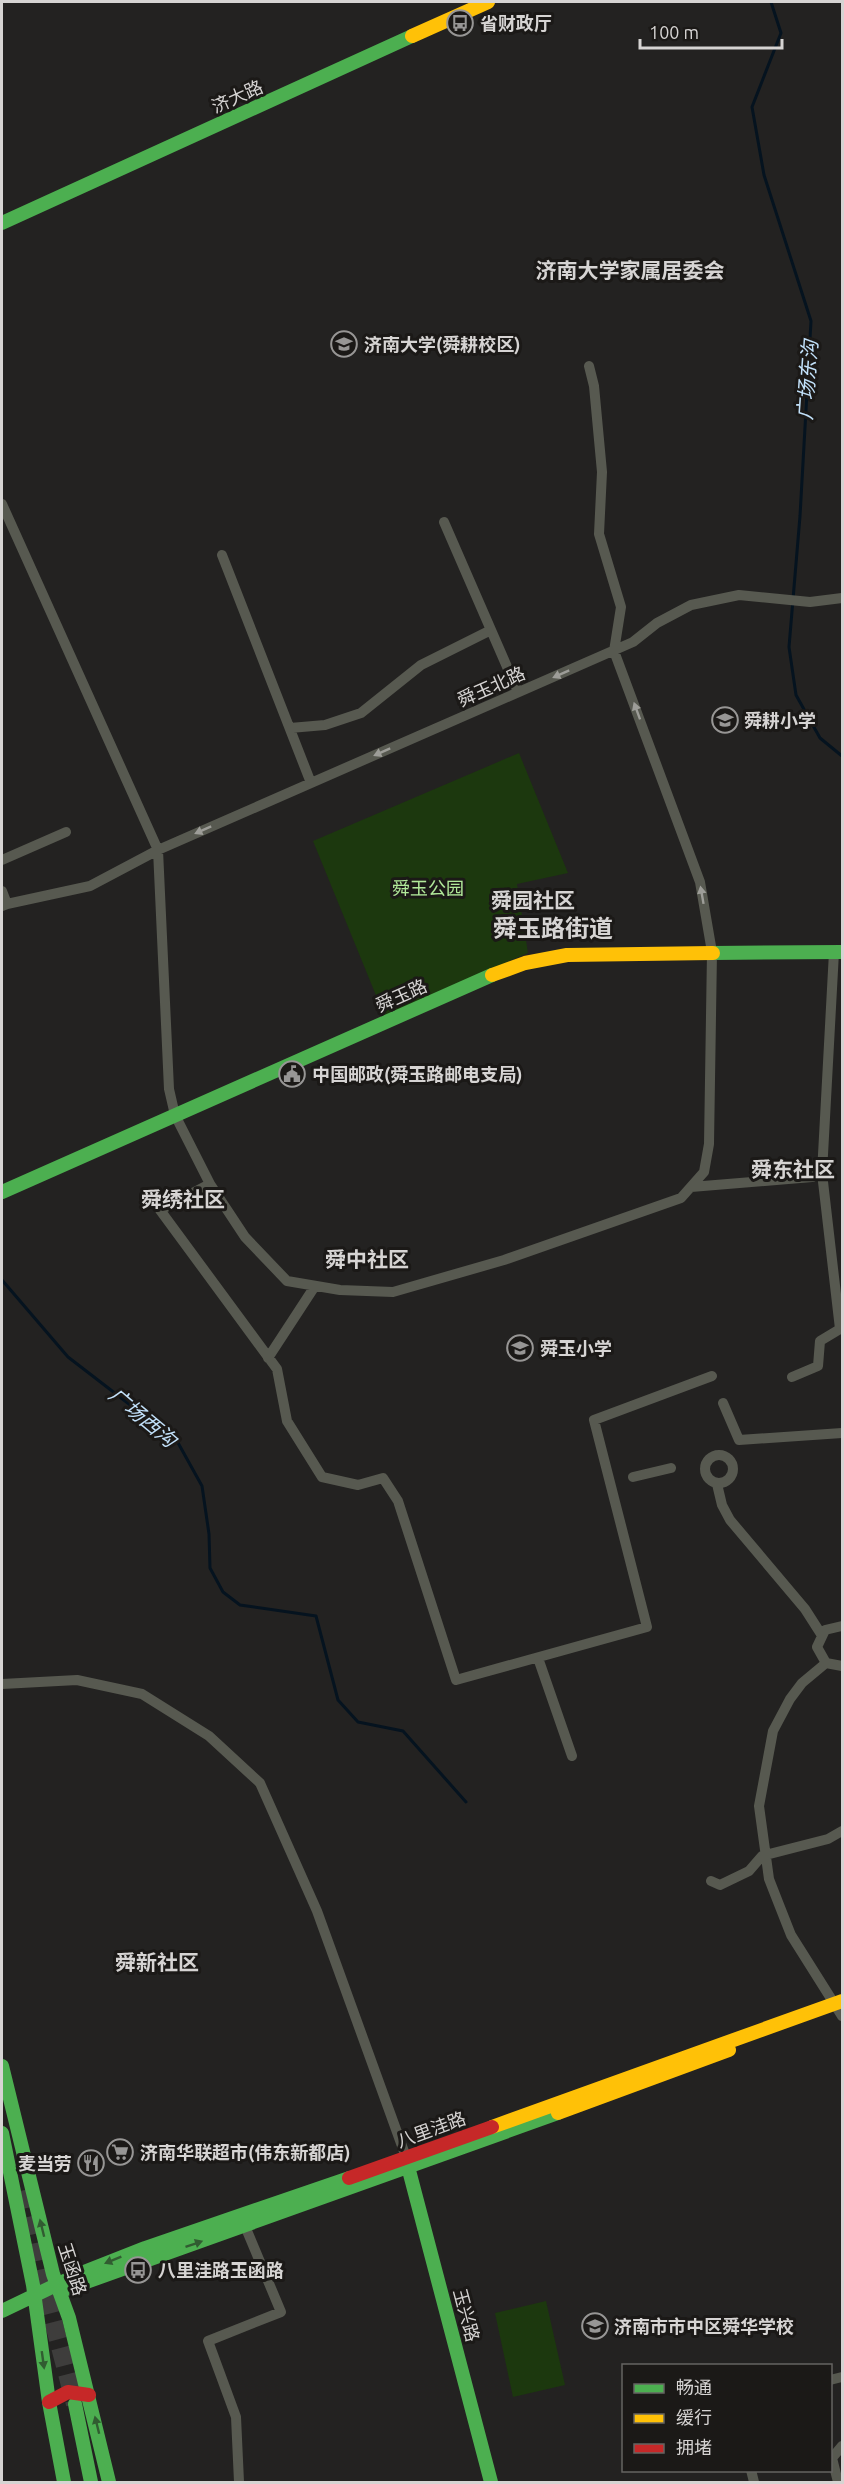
<svg xmlns="http://www.w3.org/2000/svg" width="844" height="2484" font-family="Ubuntu,'Noto Sans SC',sans-serif">
	<style>
		.green { fill: #1c380e }
		.lines { fill: none; stroke-linecap: round; stroke-linejoin: round }
		.stream { stroke: #05131f; stroke-width: 3 }
		.highway-tunnel { stroke: #3e3d3c; stroke-width: 18; stroke-dasharray: 18 9; stroke-linecap: butt }
		.street { stroke: #575950; stroke-width: 10 }
		.fast { stroke: #4caf50; stroke-width: 14 }
		.slow { stroke: #ffc107; stroke-width: 14 }
		.jam { stroke: #c62828; stroke-width: 14 }
		.oneway { fill: #9d9d98 }
		.oneway2 { fill: #315c31 }
		.labels { text-anchor: middle; dominant-baseline: central; stroke-width: 6; stroke-linejoin: round; paint-order: stroke }
		.poi-label { font-size: 18px; font-weight: bold; fill: #d6d4d3; stroke: #1b1917; text-anchor: start }
		.street-label { font-size: 18px; fill: #d6d4d3; stroke: #1b1917 }
		.park-label { font-size: 18px; fill: #b1e99a; stroke: #1b1917 }
		.water-label { font-size: 20px; font-style: italic; fill: #c2e1fa; stroke: #1b1917 }
		.quarter-label { font-size: 21px; font-weight: bold; fill: #d6d4d3; stroke: #1b1917 }
		.district-label { font-size: 24px; font-weight: bold; fill: #d6d4d3; stroke: #1b1917 }
	</style>
	<rect width="100%" height="100%" fill="#232221"/>
	<path class="green" d="M519,753L568,873L517,884L528,953L384,1015L313,841Z
		M546,2301L565,2385L513,2397L495,2313Z"/>
	<g class="lines">
		<path class="stream" d="M771,2L781,33L752,107L764,175L811,321L800,516L789,647L796,695L820,738L842,756
			M2,1280L68,1357L177,1441L202,1486L209,1534L210,1568L223,1592L240,1605L316,1616L338,1700L358,1722L403,1731L466,1802"/>
		<path class="highway-tunnel" d="M25,2190L50,2309L75,2404"/>
		<path class="street" d="M2,504L158,850L169,1089L175,1115L210,1184L160,1210L277,1369L287,1421L322,1477L358,1485L383,1478L398,1501L456,1680L647,1627L594,1420L712,1376
			M444,522L518,692
			M222,555L311,783
			M290,728L325,725L361,713L421,665L491,630
			M2,860L66,832
			M2,891L7,904L2,906
			M7,904L90,886L158,850L633,642L657,623L691,605L739,595L810,602L842,598
			M822,1173L840,1329L842,1328
			M210,1184L245,1237L287,1281L340,1290L393,1292L504,1260L681,1198L704,1172L709,1144L712,952L700,882L614,651L621,607L599,534L602,472L594,386L589,366
			M691,1187L812,1177L822,1173L834,952
			M268,1358L315,1286
			M792,1377L818,1366L820,1341L840,1329
			M723,1403L739,1440L842,1433
			M705 1469a14 14 0 1 1 28 0a14 14 0 1 1-28 0Z
			M633,1477L671,1468
			M717,1484L722,1505L730,1520L805,1609L821,1634
			M842,1626L825,1630L817,1647L826,1663L842,1666
			M538,1658L572,1756
			M826,1663L802,1683L790,1699L773,1731L759,1806L769,1879L778,1902L791,1935L842,2016
			M2,1684L77,1680L142,1694L209,1736L260,1783L317,1911L406,2157
			M711,1881L720,1885L749,1871L762,1856L828,1839L842,1831
			M830,2380L842,2377
			M751,2470L754,2482
			M239,2482L236,2417L208,2341L281,2312L245,2226
			M838,2482L832,2458L842,2446"/>
		<path class="fast" d="M2,223L412,36
			M713,953L842,952
			M2,1192L492,975
			M2,2066L53,2274L69,2318L109,2482
			M2,2133L33,2285L49,2402L64,2482
			M406,2159L491,2482
			M64,2290L558,2113
			M2,2311L79,2274L145,2248L349,2178
			M75,2404L91,2482"/>
		<path class="slow" d="M412,36L488,2
			M492,975L525,963L567,955L713,953
			M558,2113L729,2050
			M492,2127L842,2001"/>
		<path class="jam" d="M349,2178L492,2127
			M49,2402L68,2392L89,2395"/>
	</g>
	<defs><path id="oneway-solid" d="M-6-.8H1V-3.2L6.5 0L1 3.2V.8H-6Z" transform="scale(1.5)"/></defs>
	<g class="oneway">
		<use href="#oneway-solid" transform="translate(561 674) rotate(156)"/>
		<use href="#oneway-solid" transform="translate(637 711) rotate(-110)"/>
		<use href="#oneway-solid" transform="translate(382 752) rotate(156)"/>
		<use href="#oneway-solid" transform="translate(203 830) rotate(156)"/>
		<use href="#oneway-solid" transform="translate(702 895) rotate(-100)"/>
	</g>
	<g class="oneway2">
		<use href="#oneway-solid" transform="translate(42 2228) rotate(-104)"/>
		<use href="#oneway-solid" transform="translate(194 2244) rotate(-19)"/>
		<use href="#oneway-solid" transform="translate(113 2260) rotate(158)"/>
		<use href="#oneway-solid" transform="translate(43 2360) rotate(82)"/>
		<use href="#oneway-solid" transform="translate(97 2425) rotate(-104)"/>
	</g>
	<defs>
		<g id="bus-ring" transform="scale(1.35)"><circle r="9.5" fill="#1b1917" stroke="#979695" stroke-width="1.5"/><path d="M-5-6H5V4H4V6H2V4H-2V6H-4V4H-5ZM-3.5-4V0h7V-4ZM-3.5 1.2v1.5H-2V1.2ZM2 1.2v1.5H3.5V1.2Z" fill="#979695"/></g>
		<g id="university-ring" transform="scale(1.35)"><circle r="9.5" fill="#1b1917" stroke="#979695" stroke-width="1.5"/><path d="M0-5L7-2L0 1L-7-2ZM-4 1L0 2.5L4 1V4Q0 6-4 4Z" fill="#979695"/></g>
		<g id="school-ring" transform="scale(1.35)"><circle r="9.5" fill="#1b1917" stroke="#979695" stroke-width="1.5"/><path d="M0-5L7-2L0 1L-7-2ZM-4 1L0 2.5L4 1V4Q0 6-4 4Z" fill="#979695"/></g>
		<g id="civic-ring" transform="scale(1.35)"><circle r="9.5" fill="#1b1917" stroke="#979695" stroke-width="1.5"/><path d="M-.6-6.5H3V-4.5H.6V-3L4-1V1h2V6H-6V1h2V-1L-.6-3ZM-1.2 2.5V6h2.4V2.5Z" fill="#979695"/></g>
		<g id="supermarket-ring" transform="scale(1.35)"><circle r="9.5" fill="#1b1917" stroke="#979695" stroke-width="1.5"/><path d="M-6-5.5h2.5l.6 2H6L4.5 2H-2.5L-4.4-4H-6ZM-1.5 3.2a1.3 1.3 0 1 0 .1 0ZM3 3.2a1.3 1.3 0 1 0 .1 0Z" fill="#979695"/></g>
		<g id="restaurant-ring" transform="scale(1.35)"><circle r="9.5" fill="#1b1917" stroke="#979695" stroke-width="1.5"/><path d="M-5-6h1v4h1v-4h1v4h1v-4h1v5L-1.5 .5V6h-2V.5L-5-1ZM5-6V6H3V1.5H1.5Q1.5-4 5-6Z" fill="#979695"/></g>
	</defs>
	<g fill-rule="evenodd">
		<use href="#bus-ring" x="460" y="23"/>
		<use href="#university-ring" x="344" y="344"/>
		<use href="#school-ring" x="725" y="720"/>
		<use href="#civic-ring" x="292" y="1074"/>
		<use href="#school-ring" x="520" y="1348"/>
		<use href="#supermarket-ring" x="120" y="2152"/>
		<use href="#restaurant-ring" x="91" y="2163"/>
		<use href="#bus-ring" x="138" y="2270"/>
		<use href="#school-ring" x="595" y="2326"/>
	</g>
	<g class="labels">
		<g class="poi-label">
			<text x="480" y="23">省财政厅</text>
			<text x="364" y="344">济南大学(舜耕校区)</text>
			<text x="744" y="720">舜耕小学</text>
			<text x="312" y="1074">中国邮政(舜玉路邮电支局)</text>
			<text x="540" y="1348">舜玉小学</text>
			<text x="140" y="2152">济南华联超市(伟东新都店)</text>
			<text x="72" y="2163" text-anchor="end">麦当劳</text>
			<text x="158" y="2270">八里洼路玉函路</text>
			<text x="614" y="2326">济南市市中区舜华学校</text>
		</g>
		<g class="street-label">
			<text transform="translate(237 96) rotate(-24)">济大路</text>
			<text transform="translate(491 686) rotate(-24)">舜玉北路</text>
			<text transform="translate(401 995) rotate(-24)">舜玉路</text>
			<text transform="translate(431 2129) rotate(-20)">八里洼路</text>
			<text transform="translate(73 2269) rotate(72)">玉函路</text>
			<text transform="translate(467 2315) rotate(75)">玉兴路</text>
		</g>
		<g class="park-label">
			<text x="428" y="888">舜玉公园</text>
		</g>
		<g class="water-label">
			<text transform="translate(807 380) rotate(-86)">广场东沟</text>
			<text transform="translate(143 1417) rotate(40)">广场西沟</text>
		</g>
		<g class="quarter-label">
			<text x="630" y="270">济南大学家属居委会</text>
			<text x="533" y="900">舜园社区</text>
			<text x="793" y="1169">舜东社区</text>
			<text x="183" y="1199">舜绣社区</text>
			<text x="367" y="1259">舜中社区</text>
			<text x="157" y="1962">舜新社区</text>
		</g>
		<g class="district-label">
			<text x="553" y="928">舜玉路街道</text>
		</g>
	</g>
	<rect width="844" height="2484" fill="none" stroke="#d6d4d3" stroke-width="6"/>
	<rect x="622" y="2364" width="210" height="108" fill="#1b1917" stroke="#666462" stroke-width="1.5"/>
	<rect x="634" y="2384" width="30" height="9" fill="#4caf50" stroke="#666462" stroke-width="1.5"/>
	<text x="676" y="2394" font-size="18" fill="#d6d4d3">畅通</text>
	<rect x="634" y="2414" width="30" height="9" fill="#ffc107" stroke="#666462" stroke-width="1.5"/>
	<text x="676" y="2424" font-size="18" fill="#d6d4d3">缓行</text>
	<rect x="634" y="2444" width="30" height="9" fill="#c62828" stroke="#666462" stroke-width="1.5"/>
	<text x="676" y="2454" font-size="18" fill="#d6d4d3">拥堵</text>
	<path d="M640 39v9h142v-9" fill="none" stroke="#d6d4d3" stroke-width="3"/>
	<text x="649" y="39" font-size="18" fill="#d6d4d3" stroke="#1b1917" stroke-width="4.5" paint-order="stroke">100 m</text>
</svg>
